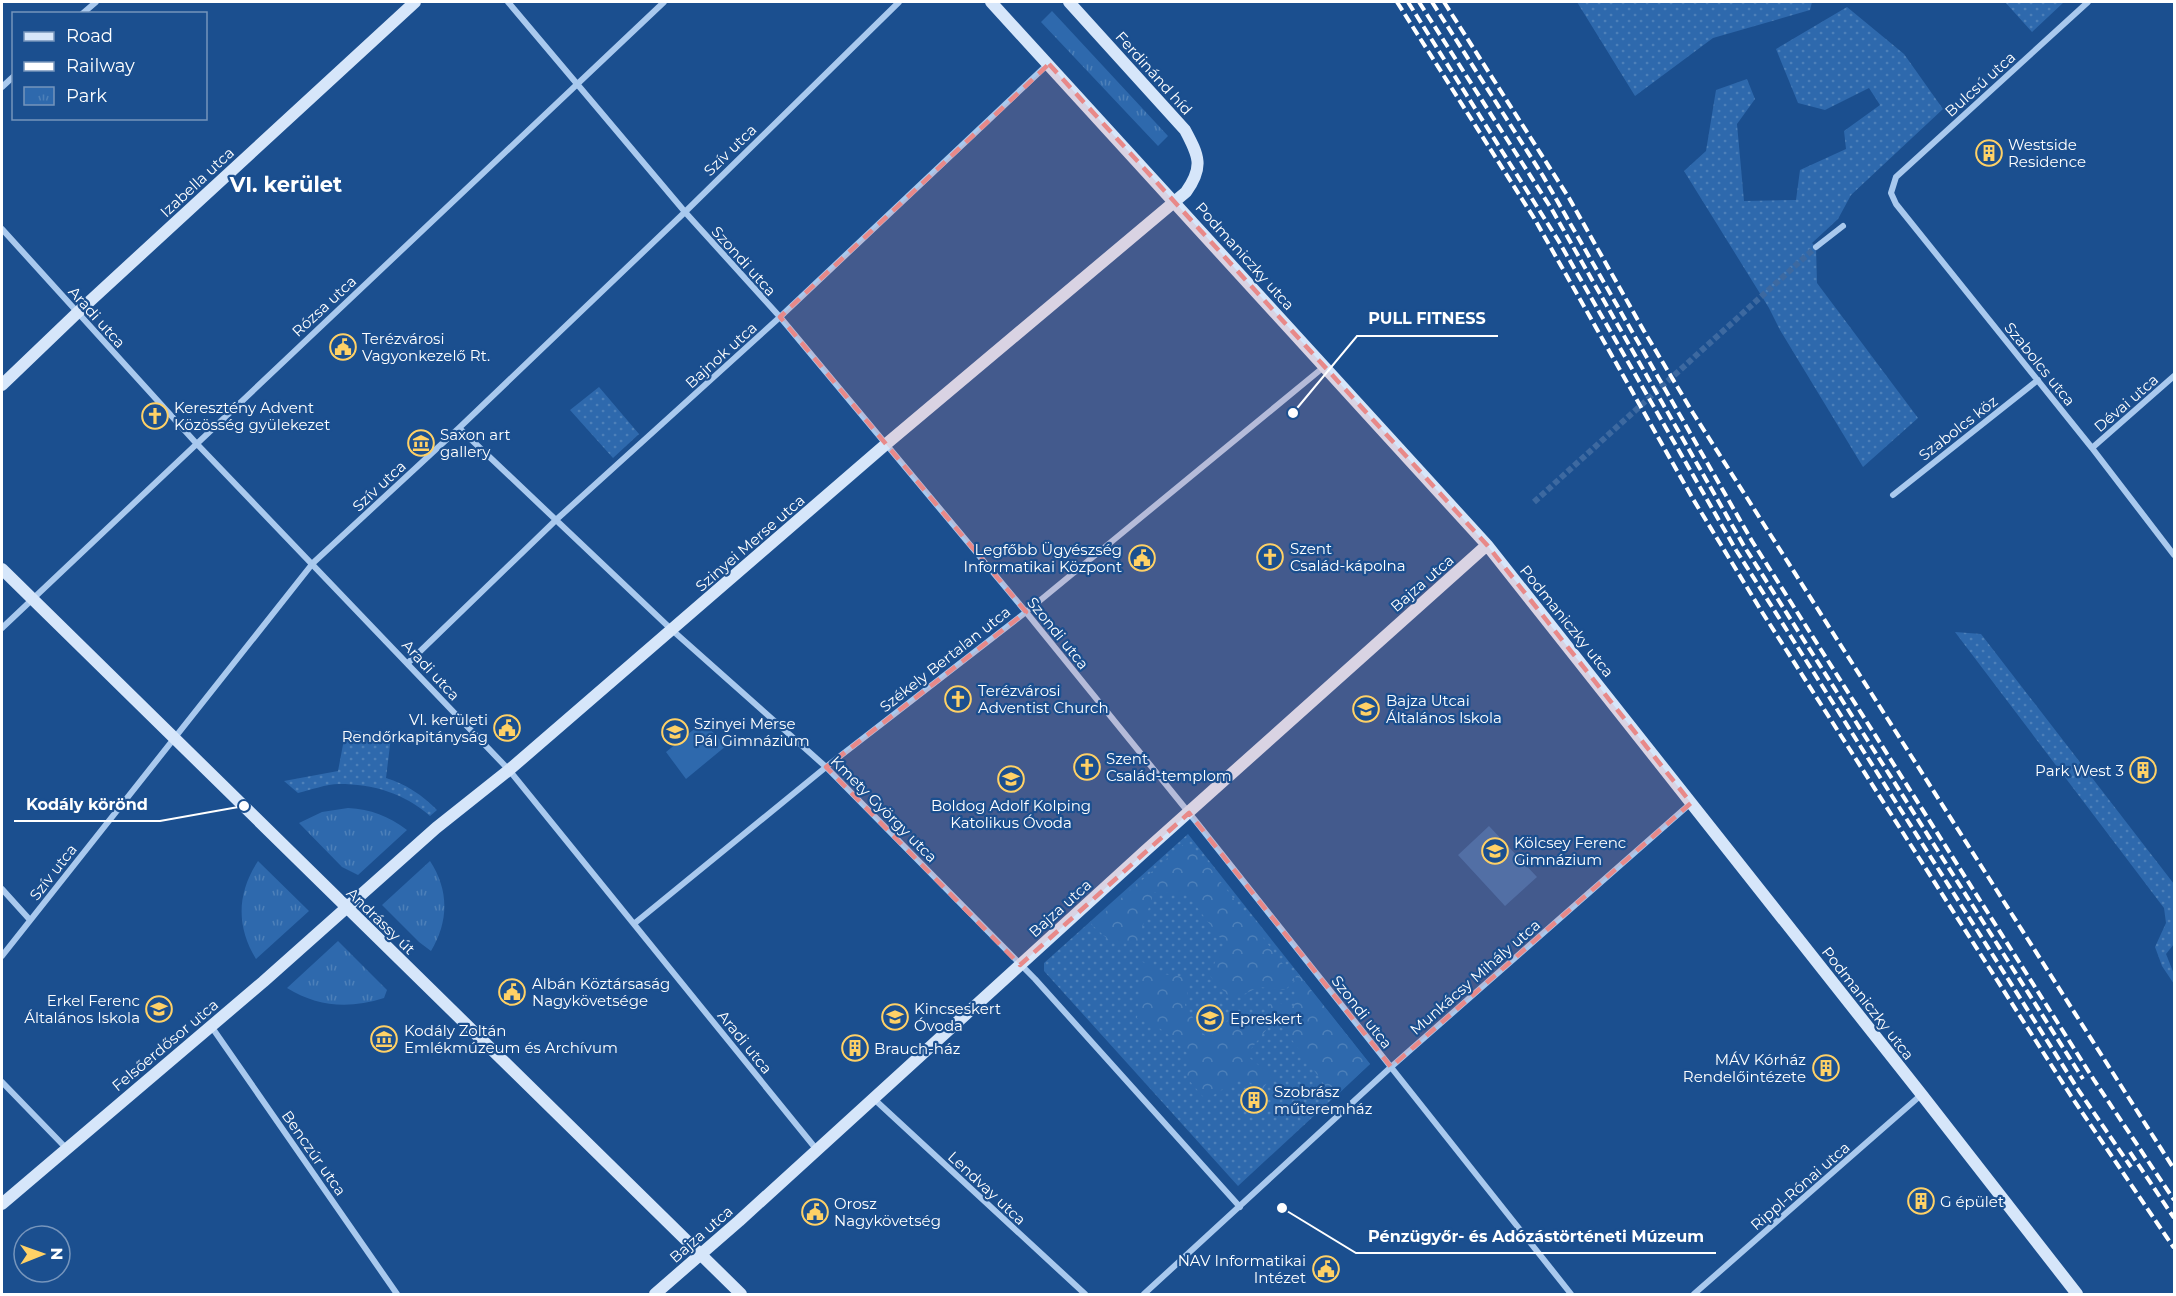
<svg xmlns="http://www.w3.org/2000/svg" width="2176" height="1296" font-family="Montserrat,sans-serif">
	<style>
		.grass { fill: url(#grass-dots) }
		.forest { fill: url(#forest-crowns) }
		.park { fill: url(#park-tufts) }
		.pitch { fill: #2e69ad }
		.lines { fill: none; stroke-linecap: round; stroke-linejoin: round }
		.street-tunnel { stroke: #3d69a0; stroke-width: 6; stroke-dasharray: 6 3; stroke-linecap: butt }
		.street { stroke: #a9c9ee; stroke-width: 6 }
		.secondary { stroke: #d6e6fa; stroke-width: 12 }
		.rail { stroke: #fff; stroke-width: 4; stroke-dasharray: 10 4.5; stroke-linecap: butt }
		.marked { fill: #e88989; fill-opacity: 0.2; stroke: #e88989; stroke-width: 4.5; stroke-dasharray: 12 8; stroke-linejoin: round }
		.labels { text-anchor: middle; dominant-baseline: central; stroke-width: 4.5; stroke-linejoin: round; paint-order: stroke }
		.street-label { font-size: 15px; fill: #fff; stroke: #1b4f8f }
		.poi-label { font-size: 15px; fill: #fff; stroke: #1b4f8f; text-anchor: start }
		.district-label { font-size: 21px; font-weight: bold; fill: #fff; stroke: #1b4f8f }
		.leader { fill: none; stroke: #fff; stroke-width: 2 }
		.callout-dot { fill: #fff; stroke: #1b4f8f; stroke-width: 2 }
		.callout-label { font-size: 16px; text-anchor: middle; font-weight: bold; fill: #fff; stroke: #1b4f8f; stroke-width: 4.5; stroke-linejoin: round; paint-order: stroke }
	</style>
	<defs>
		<pattern id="grass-dots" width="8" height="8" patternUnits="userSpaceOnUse" patternTransform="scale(1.5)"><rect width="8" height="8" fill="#2e69ad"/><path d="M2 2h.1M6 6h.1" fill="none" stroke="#4d80b9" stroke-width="1.8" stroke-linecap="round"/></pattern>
		<pattern id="forest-crowns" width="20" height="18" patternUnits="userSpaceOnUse" patternTransform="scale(1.5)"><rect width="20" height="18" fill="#2e69ad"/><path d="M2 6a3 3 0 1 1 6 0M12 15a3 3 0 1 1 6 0" fill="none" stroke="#4d80b9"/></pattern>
		<pattern id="park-tufts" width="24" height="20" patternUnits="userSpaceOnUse" patternTransform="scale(1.5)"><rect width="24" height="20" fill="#2e69ad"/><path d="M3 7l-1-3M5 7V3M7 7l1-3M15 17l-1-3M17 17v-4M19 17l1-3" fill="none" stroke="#4d80b9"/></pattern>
	</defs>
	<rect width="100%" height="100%" fill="#1b4f8f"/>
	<path class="grass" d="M1577,2H1812L1810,10L1713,38L1635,96Z
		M2005,2H2064L2032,32Z
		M1847,7L1904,54L1943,109L1851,195L1838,219L1812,243L1816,247L1817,283L1918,418L1863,467L1780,330L1769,308L1684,171L1706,151L1716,90L1747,79L1755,99L1737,124L1744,201L1796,200L1800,170L1846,149L1844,131L1880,105L1869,88L1825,110L1798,103L1776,49Z
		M599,387L639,434L613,458L570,410Z
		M1955,632L1981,634L2174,884V944L2166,954L2174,974V984L2162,966L2155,947L2166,923L2164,908Z
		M346,729L391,737L386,778C406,784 422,795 437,810L430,816C404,793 373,784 339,784C326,784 311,790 298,793L284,781L338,771Z
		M1188,834L1370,1064L1238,1186L1044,971V963Z"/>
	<path class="forest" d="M1184,844L1205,861L1295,980L1285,990L1259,987L1232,1000L1209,975L1224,943L1187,894L1154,892L1137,943H1112L1091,924Z
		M1141,961L1163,974L1191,978L1185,1005L1207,1040L1236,1012L1267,1029L1246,1055L1272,1076L1262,1090L1241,1077L1206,1100L1187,1078L1188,1054C1170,1035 1162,1027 1137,1018L1140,993Z
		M1296,971L1370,1064L1334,1098L1284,1029L1265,1018L1271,1002L1294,1006Z"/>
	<path class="park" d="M1052,11L1168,136L1158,146L1041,22Z
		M348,808C371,809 388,816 407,830L358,875L342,867L299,823L322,812Z
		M258,861L309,911L256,959C236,926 237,893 258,861Z
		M430,861C449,890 449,921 431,951L419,942L382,905Z
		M338,941L387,990L384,998C349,1009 318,1007 287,988Z"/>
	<path class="pitch" d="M703,722L726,746L686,779L666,752Z
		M1489,826L1537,877L1505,906L1458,855Z"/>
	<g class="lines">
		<path class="street-tunnel" d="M1534,502L1816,247"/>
		<path class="street" d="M508,2L685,212L780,317L1026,612L1198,824L1571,1294
			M2088,2L1896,177L1891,193L1896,204L2092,448L2174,555
			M82,14L96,2
			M2,87L14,76
			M2,229L196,443L509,770L817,1150
			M1816,247L1843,226
			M459,428L672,630L826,767L1035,979L1240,1207
			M2092,448L2174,376
			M1893,495L2038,380
			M2,628L664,2
			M408,663L557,519L780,317L1048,64
			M2,889L30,920
			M635,923L826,767L1026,612L1325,366
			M2,956L313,563L459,428L685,212L899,2
			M211,1026L397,1294
			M2,1082L66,1148
			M874,1099L1085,1294
			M1144,1294L1391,1067L1691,803
			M1694,1294L1921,1095"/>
		<path class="secondary" d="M991,2L1487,545L1922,1095L2077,1294
			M2,385L77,313L415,2
			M2,569L741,1294
			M2,1204L263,982L436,828L509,770L885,445L1186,192C1204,167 1199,156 1185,130L1069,2
			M655,1294L739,1221L1144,852L1487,545"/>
		<path class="rail" d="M1397,2L1534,218L1693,499L1762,612L2071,1096L2174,1248
			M1408,2L1558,240L1736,550L2079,1091L2131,1167
			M1419,2L1551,208L1744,546L2083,1079
			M1432,2L1543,176L1752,541L2094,1080L2174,1200
			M1444,2L1569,198L1644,331L1693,413L2174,1169
			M2130,1152L2174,1218"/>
	</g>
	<path class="marked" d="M1049,64L1487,545L1691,803L1391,1067L1189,813L1020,965L826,767L1026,612L780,317Z"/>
	<defs>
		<g id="building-ring" transform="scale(1.35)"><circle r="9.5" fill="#1b4f8f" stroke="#ffd166" stroke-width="1.5"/><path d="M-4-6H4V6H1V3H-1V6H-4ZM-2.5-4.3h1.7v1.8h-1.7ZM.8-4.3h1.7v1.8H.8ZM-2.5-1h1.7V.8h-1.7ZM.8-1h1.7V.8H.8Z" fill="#ffd166"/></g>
		<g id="civic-ring" transform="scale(1.35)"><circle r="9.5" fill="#1b4f8f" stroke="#ffd166" stroke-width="1.5"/><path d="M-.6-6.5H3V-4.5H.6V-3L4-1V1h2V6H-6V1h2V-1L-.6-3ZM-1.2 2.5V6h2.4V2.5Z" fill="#ffd166"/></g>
		<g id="church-ring" transform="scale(1.35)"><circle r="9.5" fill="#1b4f8f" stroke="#ffd166" stroke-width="1.5"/><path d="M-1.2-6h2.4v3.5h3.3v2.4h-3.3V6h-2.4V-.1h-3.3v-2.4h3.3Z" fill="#ffd166"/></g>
		<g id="museum-ring" transform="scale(1.35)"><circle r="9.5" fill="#1b4f8f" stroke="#ffd166" stroke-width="1.5"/><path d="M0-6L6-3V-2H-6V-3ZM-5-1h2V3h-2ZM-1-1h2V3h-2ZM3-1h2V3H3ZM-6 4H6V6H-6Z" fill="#ffd166"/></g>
		<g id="school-ring" transform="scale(1.35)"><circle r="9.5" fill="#1b4f8f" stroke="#ffd166" stroke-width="1.5"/><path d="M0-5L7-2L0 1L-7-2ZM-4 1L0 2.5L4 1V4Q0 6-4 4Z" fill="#ffd166"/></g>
		<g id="university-ring" transform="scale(1.35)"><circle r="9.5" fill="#1b4f8f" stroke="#ffd166" stroke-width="1.5"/><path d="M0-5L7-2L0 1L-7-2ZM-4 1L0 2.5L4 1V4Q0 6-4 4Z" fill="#ffd166"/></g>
	</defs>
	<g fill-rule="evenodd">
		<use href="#building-ring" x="1989" y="153"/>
		<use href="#civic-ring" x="343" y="347"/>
		<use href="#church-ring" x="155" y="416"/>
		<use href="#museum-ring" x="421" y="443"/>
		<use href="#church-ring" x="1270" y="557"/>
		<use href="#civic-ring" x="1142" y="558"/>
		<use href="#church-ring" x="958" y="699"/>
		<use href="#school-ring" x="1366" y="709"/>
		<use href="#civic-ring" x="507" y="728"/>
		<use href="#school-ring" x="675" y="732"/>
		<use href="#church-ring" x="1087" y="767"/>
		<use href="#building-ring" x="2143" y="770"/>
		<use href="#school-ring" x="1011" y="779"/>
		<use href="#school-ring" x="1495" y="851"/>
		<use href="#civic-ring" x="512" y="992"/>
		<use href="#school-ring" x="159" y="1009"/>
		<use href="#school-ring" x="895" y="1017"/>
		<use href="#university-ring" x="1210" y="1018"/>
		<use href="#museum-ring" x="384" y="1039"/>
		<use href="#building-ring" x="855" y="1048"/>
		<use href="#building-ring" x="1826" y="1068"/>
		<use href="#building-ring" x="1254" y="1100"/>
		<use href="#building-ring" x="1921" y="1201"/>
		<use href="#civic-ring" x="815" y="1212"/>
		<use href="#civic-ring" x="1326" y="1269"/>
	</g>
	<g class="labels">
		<g class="street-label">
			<text transform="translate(1154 73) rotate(48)">Ferdinánd híd</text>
			<text transform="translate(1980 84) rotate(-42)">Bulcsú utca</text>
			<text transform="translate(730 150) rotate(-44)">Szív utca</text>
			<text transform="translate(197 182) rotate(-43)">Izabella utca</text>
			<text transform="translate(1245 256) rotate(48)">Podmaniczky utca</text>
			<text transform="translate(744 261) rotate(48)">Szondi utca</text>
			<text transform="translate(324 306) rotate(-43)">Rózsa utca</text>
			<text transform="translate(97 317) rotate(48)">Aradi utca</text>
			<text transform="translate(721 355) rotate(-42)">Bajnok utca</text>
			<text transform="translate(2040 364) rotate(51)">Szabolcs utca</text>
			<text transform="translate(2126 403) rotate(-41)">Dévai utca</text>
			<text transform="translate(1958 428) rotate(-38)">Szabolcs köz</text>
			<text transform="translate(379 486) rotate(-43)">Szív utca</text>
			<text transform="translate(750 543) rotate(-41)">Szinyei Merse utca</text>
			<text transform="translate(1422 583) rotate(-41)">Bajza utca</text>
			<text transform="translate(1567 621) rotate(51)">Podmaniczky utca</text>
			<text transform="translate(1058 633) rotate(51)">Szondi utca</text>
			<text transform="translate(945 659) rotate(-38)">Székely Bertalan utca</text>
			<text transform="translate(431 670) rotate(47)">Aradi utca</text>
			<text transform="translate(884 809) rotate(45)">Kmety György utca</text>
			<text transform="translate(53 872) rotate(-52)">Szív utca</text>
			<text transform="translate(1060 908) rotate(-42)">Bajza utca</text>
			<text transform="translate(381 921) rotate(44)">Andrássy út</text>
			<text transform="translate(1475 977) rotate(-41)">Munkácsy Mihály utca</text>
			<text transform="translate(1868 1003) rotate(52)">Podmaniczky utca</text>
			<text transform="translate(1362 1012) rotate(52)">Szondi utca</text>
			<text transform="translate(745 1042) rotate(51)">Aradi utca</text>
			<text transform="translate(165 1045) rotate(-40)">Felsőerdősor utca</text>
			<text transform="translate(314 1153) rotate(55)">Benczúr utca</text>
			<text transform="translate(1800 1186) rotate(-41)">Rippl-Rónai utca</text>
			<text transform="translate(987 1188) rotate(43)">Lendvay utca</text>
			<text transform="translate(701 1234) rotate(-41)">Bajza utca</text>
		</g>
		<g class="poi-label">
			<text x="2008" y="144">Westside<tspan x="2008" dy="17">Residence</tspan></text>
			<text x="362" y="338">Terézvárosi<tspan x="362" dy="17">Vagyonkezelő Rt.</tspan></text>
			<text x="174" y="407">Keresztény Advent<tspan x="174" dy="17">Közösség gyülekezet</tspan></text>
			<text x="440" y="434">Saxon art<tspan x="440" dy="17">gallery</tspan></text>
			<text x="1290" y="548">Szent<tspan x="1290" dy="17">Család-kápolna</tspan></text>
			<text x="1122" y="549" text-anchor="end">Legfőbb Ügyészség<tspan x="1122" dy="17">Informatikai Központ</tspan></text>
			<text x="978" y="690">Terézvárosi<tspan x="978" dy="17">Adventist Church</tspan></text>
			<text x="1386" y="700">Bajza Utcai<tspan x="1386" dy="17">Általános Iskola</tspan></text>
			<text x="488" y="719" text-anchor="end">VI. kerületi<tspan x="488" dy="17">Rendőrkapitányság</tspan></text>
			<text x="694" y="723">Szinyei Merse<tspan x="694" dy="17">Pál Gimnázium</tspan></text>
			<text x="1106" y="758">Szent<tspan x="1106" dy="17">Család-templom</tspan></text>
			<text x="2124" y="770" text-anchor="end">Park West 3</text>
			<text x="1011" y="805" text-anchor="middle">Boldog Adolf Kolping<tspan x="1011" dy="17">Katolikus Óvoda</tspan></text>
			<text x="1514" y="842">Kölcsey Ferenc<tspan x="1514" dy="17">Gimnázium</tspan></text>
			<text x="532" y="983">Albán Köztársaság<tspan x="532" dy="17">Nagykövetsége</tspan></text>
			<text x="140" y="1000" text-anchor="end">Erkel Ferenc<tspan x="140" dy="17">Általános Iskola</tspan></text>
			<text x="914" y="1008">Kincseskert<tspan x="914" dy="17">Óvoda</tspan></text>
			<text x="1230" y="1018">Epreskert</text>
			<text x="404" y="1030">Kodály Zoltán<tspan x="404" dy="17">Emlékmúzeum és Archívum</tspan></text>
			<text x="874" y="1048">Brauch-ház</text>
			<text x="1806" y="1059" text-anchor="end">MÁV Kórház<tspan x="1806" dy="17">Rendelőintézete</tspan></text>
			<text x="1274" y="1091">Szobrász<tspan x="1274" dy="17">műteremház</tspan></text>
			<text x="1940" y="1201">G épület</text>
			<text x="834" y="1203">Orosz<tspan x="834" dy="17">Nagykövetség</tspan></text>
			<text x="1306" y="1260" text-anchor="end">NAV Informatikai<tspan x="1306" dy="17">Intézet</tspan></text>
		</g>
		<g class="district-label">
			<text x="286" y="184">VI. kerület</text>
		</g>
	</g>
	<path class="leader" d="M1293 413L1357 336H1498M244 806L160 821H14M1282 1208L1356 1253H1716"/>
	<g class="callout-dot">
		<circle cx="1293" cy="413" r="6"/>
		<circle cx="244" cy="806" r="6"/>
		<circle cx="1282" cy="1208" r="6"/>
	</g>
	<g class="callout-label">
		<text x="1427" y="324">PULL FITNESS</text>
		<text x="87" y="810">Kodály körönd</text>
		<text x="1536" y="1242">Pénzügyőr- és Adózástörténeti Múzeum</text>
	</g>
	<rect width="2176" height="1296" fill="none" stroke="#ffffff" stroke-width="6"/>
	<rect x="12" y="12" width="195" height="108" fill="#1b4f8f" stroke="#7695bc" stroke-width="1.5"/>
	<rect x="24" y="32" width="30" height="9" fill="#d6e6fa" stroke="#7695bc" stroke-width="1.5"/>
	<text x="66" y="42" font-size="18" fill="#ffffff">Road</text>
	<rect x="24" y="62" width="30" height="9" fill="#ffffff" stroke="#7695bc" stroke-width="1.5"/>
	<text x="66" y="72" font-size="18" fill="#ffffff">Railway</text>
	<rect x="24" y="87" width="30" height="18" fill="url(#park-tufts)" stroke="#7695bc" stroke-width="1.5"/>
	<text x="66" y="102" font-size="18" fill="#ffffff">Park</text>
	<g transform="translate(42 1254) rotate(89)"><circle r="28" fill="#1b4f8f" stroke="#7695bc" stroke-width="1.5"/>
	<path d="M0-4.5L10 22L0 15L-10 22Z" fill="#ffd166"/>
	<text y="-9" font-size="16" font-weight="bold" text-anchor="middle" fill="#ffffff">N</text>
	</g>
</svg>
